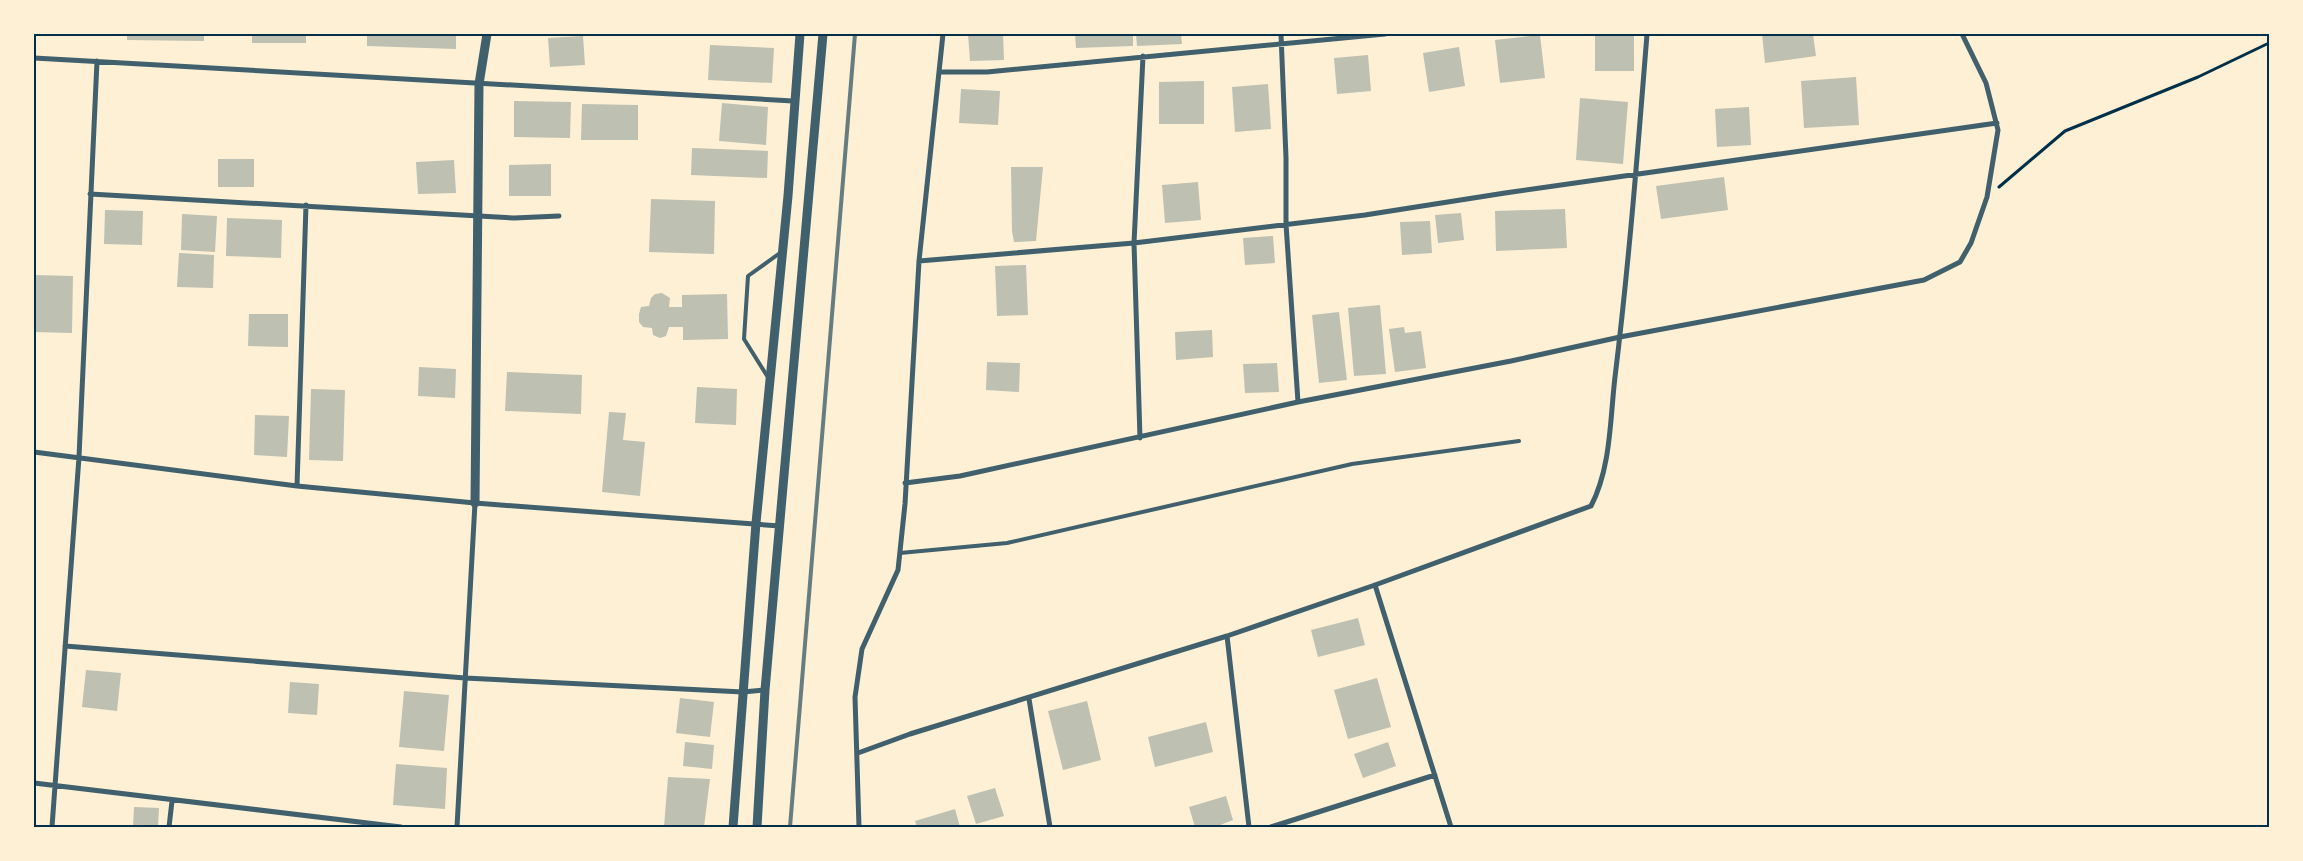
<svg xmlns="http://www.w3.org/2000/svg" width="2303" height="861" font-family="'DM Sans',sans-serif">
	<style>
		.building { fill: #bec0b2 }
		.lines { fill: none; stroke-linecap: round; stroke-linejoin: round }
		.path { stroke: #003049; stroke-width: 3 }
		.service { stroke: #3f606c; stroke-width: 4 }
		.minor { stroke: #3f606c; stroke-width: 5 }
		.tertiary { stroke: #3f606c; stroke-width: 9 }
		.rail { stroke: #657d81; stroke-width: 4 }
		.neatline { fill: none; stroke: #003049; stroke-width: 2 }
	</style>
	<rect width="100%" height="100%" fill="#fdf0d5"/>
	<path class="building" d="M127,34H204V41L127,40Z
		M252,34H306V43H252Z
		M367,34H456V49L367,46Z
		M968,34H1003L1004,60L970,61Z
		M1075,34H1133V46L1076,48Z
		M1136,34H1181L1182,44L1137,46Z
		M1595,34H1634V71H1595Z
		M1762,34H1813L1816,56L1765,63Z
		M1540,35L1545,78L1500,83L1495,40Z
		M583,36L585,65L550,67L548,38Z
		M710,45L774,48L772,83L708,80Z
		M1459,47L1465,86L1429,92L1423,53Z
		M1368,55L1371,91L1337,94L1334,58Z
		M1856,77L1859,125L1804,128L1801,81Z
		M1204,81V124H1159V82Z
		M1268,84L1271,129L1235,132L1232,87Z
		M961,89L1000,91L998,125L959,123Z
		M1580,98L1628,102L1623,164L1576,160Z
		M514,101L571,102L570,138L514,137Z
		M722,103L768,107L766,145L719,141Z
		M582,104L638,105V140H581Z
		M1749,107L1751,145L1717,147L1715,109Z
		M692,148L768,151L767,178L691,175Z
		M218,159H254V187H218Z
		M454,160L456,193L418,194L416,162Z
		M551,164V196H509V165Z
		M1011,167H1043L1036,241L1014,242L1012,231Z
		M1724,177L1728,210L1661,219L1656,186Z
		M1198,182L1201,220L1165,223L1162,185Z
		M651,199L715,201L714,254L649,252Z
		M1565,209L1567,248L1496,251L1495,211Z
		M105,210L143,211L142,245L104,244Z
		M1461,213L1464,240L1438,243L1435,215Z
		M182,214L217,216L215,252L181,250Z
		M227,218L282,220L281,258L226,256Z
		M1430,221L1432,253L1402,255L1400,222Z
		M1273,236L1275,263L1245,265L1243,238Z
		M179,253L214,255L213,288L177,287Z
		M1026,265L1028,315L997,316L995,266Z
		M34,275L73,276L72,333L34,332Z
		M662,293L670,298L669,307H682V295L727,294L728,339L683,340V327H669L666,336L660,338L653,335L652,328L643,327L639,322V314L641,307L649,306L651,298L655,294Z
		M1380,305L1386,374L1354,376L1348,308Z
		M1339,312L1347,380L1319,383L1312,315Z
		M249,314H288V347L248,346Z
		M1404,327L1405,333L1421,331L1426,368L1395,372L1389,329Z
		M1212,330L1213,357L1176,360L1175,332Z
		M987,362L1020,363L1019,392L986,390Z
		M1277,363L1279,392L1245,393L1243,364Z
		M419,367L456,369L455,398L418,396Z
		M507,372L582,375L581,414L505,411Z
		M697,387L737,389L736,425L695,423Z
		M311,389L345,390L343,461L309,460Z
		M609,412L626,413L623,440L645,442L640,496L602,492Z
		M255,415L289,416L287,457L254,455Z
		M1358,618L1365,645L1318,657L1311,630Z
		M86,670L121,673L117,711L82,707Z
		M1377,678L1391,727L1348,739L1334,690Z
		M290,682L319,684L317,715L288,713Z
		M404,691L449,695L444,751L399,747Z
		M680,698L714,702L710,737L676,733Z
		M1087,701L1101,760L1063,770L1048,711Z
		M1206,722L1213,752L1155,767L1148,737Z
		M685,742L714,745L712,769L683,766Z
		M1388,742L1396,766L1363,778L1354,754Z
		M396,764L447,768L445,809L393,805Z
		M668,777L710,779L704,827H664Z
		M995,788L1004,816L976,824L967,796Z
		M1226,796L1233,820L1215,827H1195L1189,807Z
		M134,807L159,808L158,827H133Z
		M955,809L960,827H917L915,821Z"/>
	<g class="lines">
		<path class="path" d="M1999,187L2065,131L2198,77L2269,43"/>
		<path class="service" d="M769,379L744,339L748,276L780,253
			M900,553L1007,543L1352,464L1519,441"/>
		<path class="minor" d="M1281,34L1286,158V224L1298,402
			M34,58L793,101
			M939,72H987L1385,34
			M90,194L514,218L559,216
			M919,261L1134,243L1365,215L1505,193L1997,123
			M1140,438L1134,243L1143,56
			M34,452L297,486L475,503L780,526
			M905,483L960,476L1298,402L1511,361L1620,337L1924,280L1960,262L1971,243L1987,197L1998,130L1986,83L1962,34
			M297,486L306,205
			M1375,585L1451,827
			M1227,636L1249,827
			M65,646L465,678L743,692L765,690
			M1029,699L1050,827
			M858,753L910,734L1227,636L1375,585L1591,506C1611,468 1610,419 1615,377C1629,263 1638,148 1647,34
			M34,783L401,827
			M52,827L79,457L97,61
			M169,827L172,801
			M457,827L475,503
			M859,827L855,697L862,649L898,570L905,504L919,261L943,34
			M1271,827L1435,775"/>
		<path class="tertiary" d="M475,503L479,84L487,34
			M733,827L756,523L788,196L800,34
			M757,827L765,690L823,34"/>
		<path class="rail" d="M790,827L855,34"/>
	</g>
	<rect width="2303" height="861" fill="none" stroke="#fdf0d5" stroke-width="70"/>
	<rect x="35" y="35" width="2233" height="791" class="neatline"/>
</svg>
